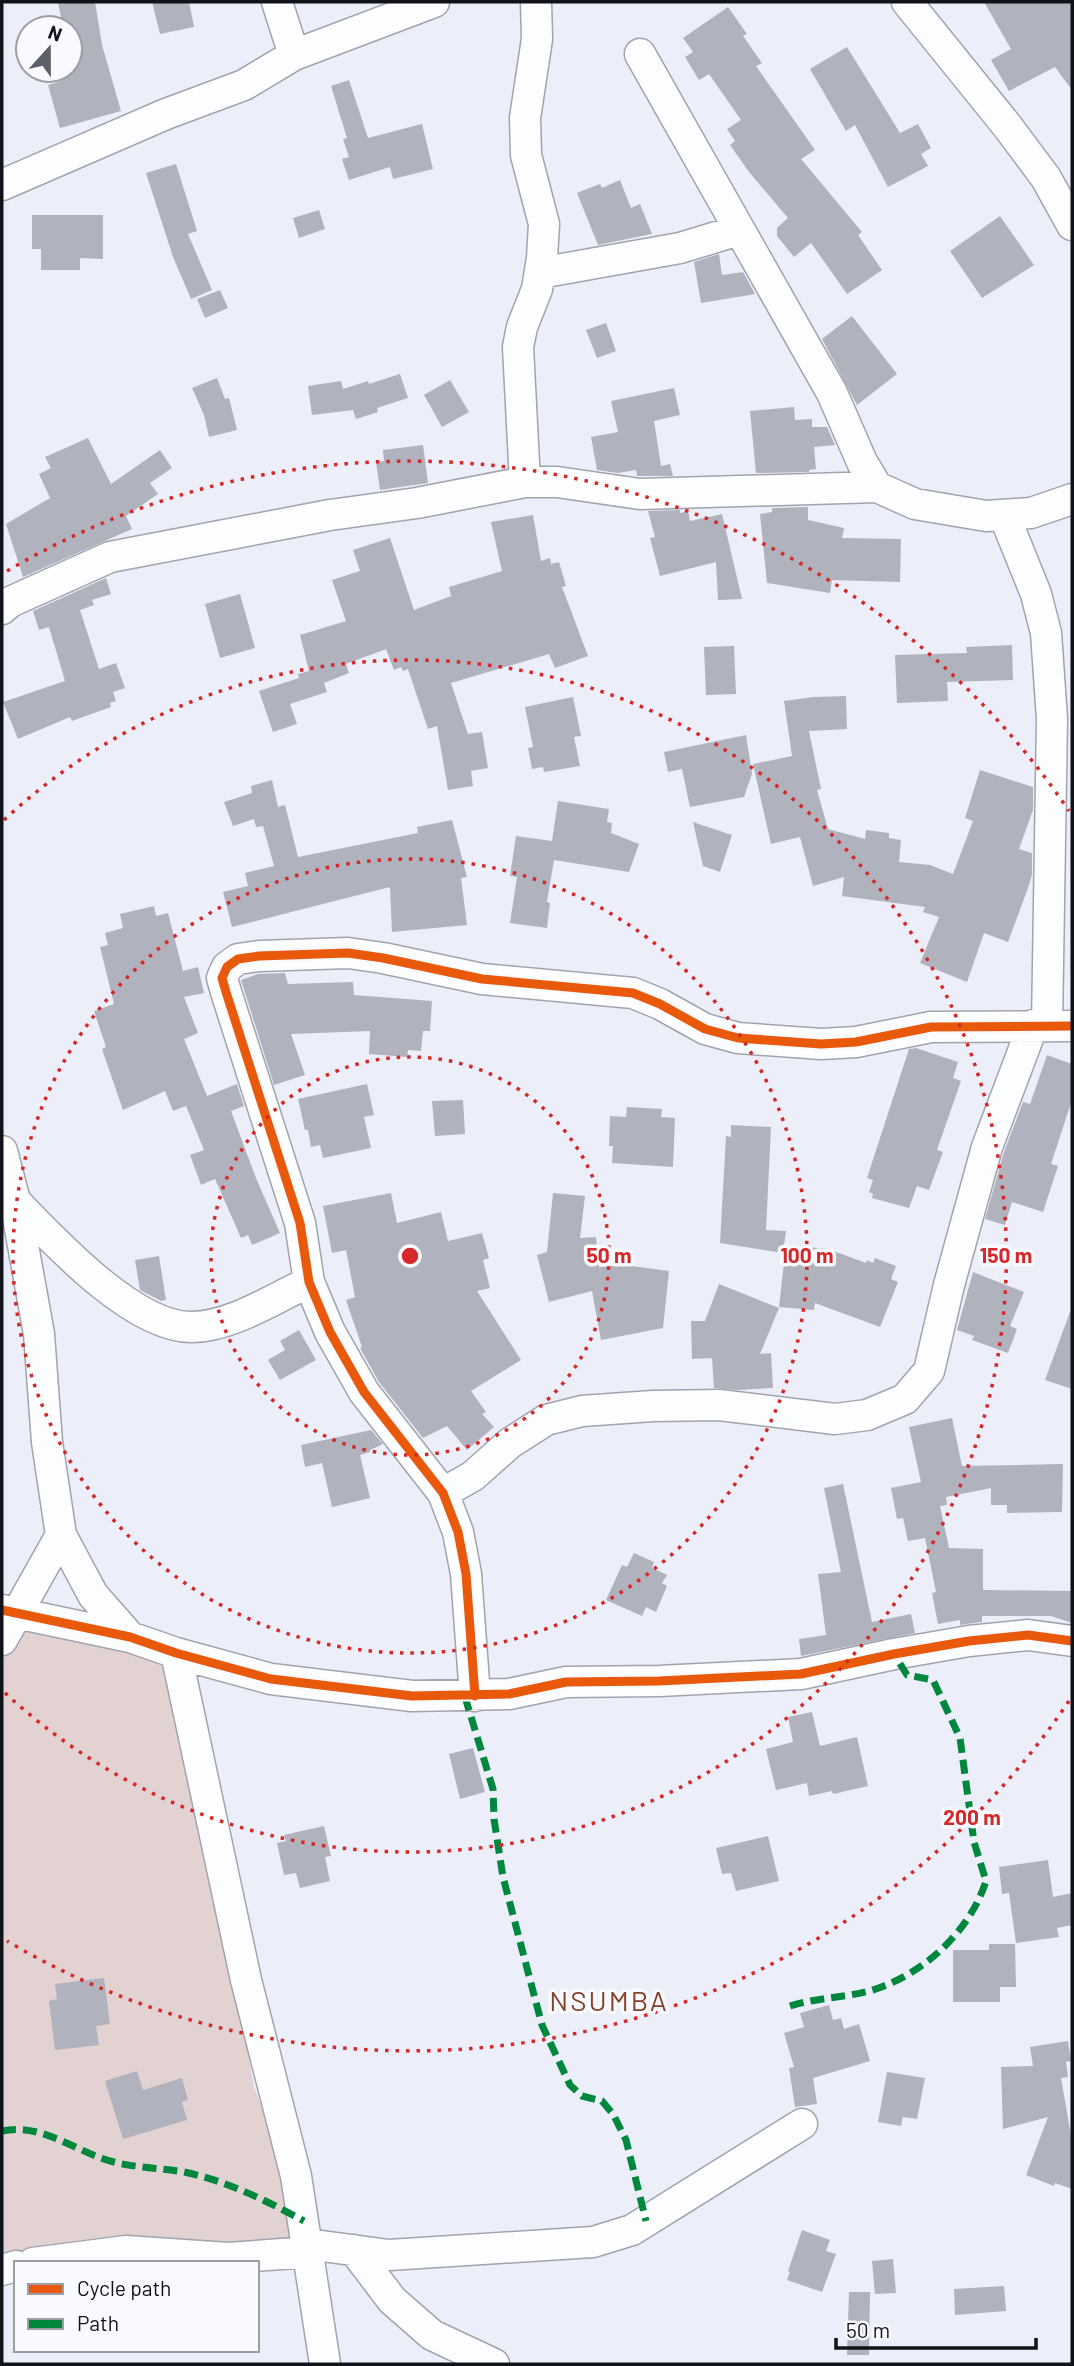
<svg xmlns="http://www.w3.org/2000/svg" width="1074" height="2366" font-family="Barlow,sans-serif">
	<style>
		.green { fill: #e2d2d1 }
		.building { fill: #b0b2be }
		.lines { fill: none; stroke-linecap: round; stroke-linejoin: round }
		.minor-casing { stroke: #a1a4ad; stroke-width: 33 }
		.minor { stroke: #fcfdfe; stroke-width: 30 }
		.quiet { stroke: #00873e; stroke-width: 7; stroke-dasharray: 14 7; stroke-linecap: butt }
		.cycleway-casing { stroke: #f8faff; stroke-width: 13 }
		.cycleway { stroke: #e8590c; stroke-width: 9 }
		.ring { fill: none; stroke: #d62828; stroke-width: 3.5; stroke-dasharray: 3.5 7 }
		.labels { text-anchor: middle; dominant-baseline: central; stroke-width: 7; stroke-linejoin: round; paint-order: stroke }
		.quarter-label { font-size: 28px; letter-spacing: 2px; fill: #86422a; stroke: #f8faff }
		.centre { fill: #d62828; stroke: #f8faff; stroke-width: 3.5 }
		.ring-label { font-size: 21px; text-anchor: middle; font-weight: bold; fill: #d62828; stroke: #f8faff; stroke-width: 7; stroke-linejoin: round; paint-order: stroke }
	</style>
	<rect width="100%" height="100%" fill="#eceff9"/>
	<path class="green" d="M2,1611L179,1654L254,2087L291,2185V2246L2,2267Z"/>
	<path class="building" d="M58,2H95L102,45L121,111L60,128L48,85L61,81L57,70H70V28H63Z
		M152,2H189L194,27L160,34Z
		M984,2H1072V90L1055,67L1009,91L991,60L1011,49Z
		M728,7L747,34L743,36L762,63L756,66L815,150L801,159L862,232L858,235L882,270L847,294L811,243L794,257L777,236V228L788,218L749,172L730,145L735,141L727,129L741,120L709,74L699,80L685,57L693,52L683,38Z
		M847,47L900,133L918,124L931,148L921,154L928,166L888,187L855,125L846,131L810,69Z
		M349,80L368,138L422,124L433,169L393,179L390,167L349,180L342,159L349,157L343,139L347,138L331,86Z
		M176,164L197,231L188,234L212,290L191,299L173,257L146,173Z
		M620,180L631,208L640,204L652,234L598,245L577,193L600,184L602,188Z
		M319,210L325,229L299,238L293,218Z
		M32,215H103V259L80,258V270H41V249H32Z
		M1000,216L1034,265L982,298L950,251Z
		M719,254L722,275L743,272L755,294L701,303L694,262Z
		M220,290L228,308L205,318L197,299Z
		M852,316L897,374L857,405L822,339Z
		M606,323L616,351L597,358L586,330Z
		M400,374L408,398L377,408L378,412L356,419L353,410L312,415L308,386L341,381L343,389L368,381L369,384Z
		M217,378L225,399L229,398L237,430L209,437L204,415L192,388Z
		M450,380L469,412L442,427L424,395Z
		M674,388L680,415L654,421L661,466L670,464L673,476H637L636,470L618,473L597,470L591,437L618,432L611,401Z
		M794,407L795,420L812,419V427H827L835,445L814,447L816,469L809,470V472L756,473L750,411Z
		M88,438L111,484L160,450L172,468L150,483L158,494L126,516L132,529L23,577L6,524L50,498L39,474L51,468L45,457Z
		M423,445L428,483L380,490L376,462L384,461L383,450Z
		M808,507V520L844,528L842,538L901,539L900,582L832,580L830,593L767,583L760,514L772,512V508Z
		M680,510V513L688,511L690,521L722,514L742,599L718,600L716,562L660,576L650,538L655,537L648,511Z
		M533,515L541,561L550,558L551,564L559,562L566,586L562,587L588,656L555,668L549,654L451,683L468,734L482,732L488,768L471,771L473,786L448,790L437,726L428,729L408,669L403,671L401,667L394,670L386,649L346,664L349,673L324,683L327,692L290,704L297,724L273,732L259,691L299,678L298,674L309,671L300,635L346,621L332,580L360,571L353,550L390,538L414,610L451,596L449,587L502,571L491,522Z
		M106,578L111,594L92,600L94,605L80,610L99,669L116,663L125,688L113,692L116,701L110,703L111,707L72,721L70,717L18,739L3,702L65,681L49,627L39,630L33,611Z
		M240,594L255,648L220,658L205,604Z
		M1012,645L1013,680L947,682L948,701L897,703L895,655L967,653L966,647Z
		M734,646L736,694L706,695L704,647Z
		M846,696L847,729L809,731L821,789L817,790L828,829L865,839L866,830L889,833V838L901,840L899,862L930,865L953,874L973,821L965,818L980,770L1033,787V810L1019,849L1032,853V875L1028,888L1008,942L984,933L967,982L920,963L939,917L923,912L925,907L842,896L844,877L813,886L800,837L771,844L753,764L792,756L784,701L814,697Z
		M573,697L581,736L574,737L580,766L544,772L543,767L532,769L528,748L533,747L525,707Z
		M746,735L752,774L744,797L690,807L682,769L668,772L664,752Z
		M272,780L278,807L285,805L298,857L418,833L417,827L452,820L467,877L461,878L467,925L392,932L390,887L232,927L223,892L248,886L245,873L274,866L263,826L256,827L254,819L233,826L224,802L252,793L251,786Z
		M558,801L609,809L607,822L612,823L611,833L639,844L629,872L554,860L547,902L550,903L547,928L510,923L517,877L510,876L516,836L552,841Z
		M693,822L732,835L720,872L703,866Z
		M154,906L156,916L168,913L183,971L198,967L204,993L184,997L198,1033L184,1039L207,1096L237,1084L244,1106L231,1111L256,1178L280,1233L252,1245L248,1235L241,1238L215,1179L201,1185L190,1155L204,1150L186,1106L173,1111L165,1091L123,1110L102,1049L106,1047L94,1011L114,1004L100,947L108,945L105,933L123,928L120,914Z
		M285,973L288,984L353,982L354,995L432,1001L430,1031H423L421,1051L408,1050L407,1057L369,1054L370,1031L291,1034L305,1075L274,1085L241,980L258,974Z
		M916,1048L958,1062L953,1078L961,1081L937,1150L943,1152L929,1190L917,1186L909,1208L872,1198L873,1194L869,1192L873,1180L867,1178L909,1049Z
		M1047,1055L1072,1064V1100L1051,1164L1058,1166L1043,1212L1012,1202L1005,1225L985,1219L1004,1152L1023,1102L1030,1104Z
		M367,1084L374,1115L364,1117L371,1148L323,1158L320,1145L311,1147L308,1130H305L298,1099Z
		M463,1100L465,1134L435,1136L432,1101Z
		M627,1107L662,1109L661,1117L675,1118L673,1167L612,1163L613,1146H609L610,1116L626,1117Z
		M731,1125L771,1127L766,1230L786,1231L783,1253L720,1243L726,1136L731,1137Z
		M391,1193L397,1223L441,1212L448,1241L482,1233L489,1258L483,1260L490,1288L477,1291L521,1360L471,1391L486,1412L482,1414L494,1427L467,1450L447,1426L423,1438L379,1382L360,1348L362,1347L346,1300L355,1297L346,1250L332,1253L323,1206Z
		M553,1193L585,1196L580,1238L596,1237L599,1267L624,1265L669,1271L663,1328L601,1340L592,1291L549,1302L537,1255L547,1252Z
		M786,1245L828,1249L866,1263L867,1260L873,1263L875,1258L896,1266L891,1279L898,1282L880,1327L815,1303L814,1310L779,1307Z
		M159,1256L166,1300L161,1301L140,1290L135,1260Z
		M973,1272L1024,1292L1010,1326L1017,1329L1008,1353L972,1340L974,1336L957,1330Z
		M719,1284L779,1308L760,1354L771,1353L773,1388L737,1390L714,1388L712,1358L692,1359L691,1321H705Z
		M1070,1312H1072V1389L1045,1380Z
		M299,1330L316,1360L280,1380L268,1360L285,1350L280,1341Z
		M952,1418L962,1466L1063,1464L1062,1512L1007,1513V1505H991V1488L946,1497L947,1505L940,1506L949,1548L983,1549V1590L1072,1591V1623L1051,1616H982V1622L960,1625V1620L938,1624L932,1593L936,1592L925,1538L908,1541L903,1518L897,1519L891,1488L921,1482L909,1427Z
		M371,1430L383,1444L370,1450V1452L360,1455L370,1498L332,1507L322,1463L305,1467L301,1445Z
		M843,1484L872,1622L911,1614L915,1633L801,1656L799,1639L826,1635L818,1574L841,1572L824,1488Z
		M634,1553L654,1562L652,1568L667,1575L662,1583L667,1586L656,1612L646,1607L642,1616L606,1600L622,1565L627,1567Z
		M812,1712L820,1746L857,1737L868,1786L833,1794L832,1791L809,1796L807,1783L776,1790L766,1749L793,1742L788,1717Z
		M473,1748L485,1792L460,1799L449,1754Z
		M324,1826L331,1856L325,1857L330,1881L300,1888L296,1873L284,1875L277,1843L286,1841L284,1835Z
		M768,1836L779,1881L736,1891L731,1873L722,1874L716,1848Z
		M1048,1860L1053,1897L1072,1893V1925L1057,1928L1059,1937L1016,1943L1009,1893L1002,1894L999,1867Z
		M989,1944H1015L1016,1987H1000V2002H953V1950H989Z
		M104,1978L110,2024L96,2026L99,2045L55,2050L49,2001L57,1999L55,1984Z
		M829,2005L833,2020L841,2018L844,2029L859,2024L870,2061L813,2078L817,2104L795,2107L789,2068L794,2067L784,2033L804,2027L800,2013Z
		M1068,2041L1071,2061L1066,2062L1068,2077L1061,2078L1072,2141V2189L1055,2183L1054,2186L1026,2175L1048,2117L1003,2129L1001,2067L1033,2066L1030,2047Z
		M137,2071L143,2090L182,2078L188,2100L182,2102L187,2120L123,2139L105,2081Z
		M887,2072L925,2078L917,2119L903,2117L901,2126L878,2122Z
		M802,2230L830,2240L826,2251L836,2254L822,2292L787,2280L790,2272L788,2271Z
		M893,2259L896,2293L875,2294L872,2261Z
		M1004,2286L1006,2311L955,2315L954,2289Z
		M849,2292H870L869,2355H847Z"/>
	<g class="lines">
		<g class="minor-casing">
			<path id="minor" d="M277,2L294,55
				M907,2L1008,127L1046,178L1072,225
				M640,54L832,393L862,462L877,487L915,504L986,516L1031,513L1072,499
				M2,185L166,114L244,85L294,55L434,2
				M540,273L680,248L739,230
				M525,482L518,347L522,327L537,289L542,258L544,224L526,155L525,118L537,39L536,2
				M1004,515L1036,594L1046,633L1052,719L1047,1025
				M2,609L10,602L110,557L330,515L417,503L525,482H557L640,494L877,487
				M2,1151L15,1201L39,1334L47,1442L61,1535L93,1595L130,1637
				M10,1203L15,1201C54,1241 132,1326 190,1327C229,1328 275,1298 309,1282
				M443,1493L473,1476L510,1443L546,1420L582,1411L653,1406L719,1405L835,1419L867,1415L905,1399L929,1371L949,1285L987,1147L1033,1025
				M2,1610L130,1637L176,1653L271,1679L412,1696L509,1694L566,1682L659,1681L801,1674L894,1654L969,1641L1028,1635L1072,1641
				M2,1640L61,1535
				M176,1653L246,1980L296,2176L325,2364
				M475,1696L466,1574L458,1532L443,1493L364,1392L330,1332L309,1282L300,1223L226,992L222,978L227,967L238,959L259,956L348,953L383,958L482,979L633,993L660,1004L705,1029L738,1038L821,1044L856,1042L931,1027L1072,1026
				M307,2244L389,2255L593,2242L632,2230L802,2124
				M354,2250L392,2300L432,2335L494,2364
				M33,2263L126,2251L228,2258L309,2252
				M2,2270L16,2266"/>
		</g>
		<use href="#minor" class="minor"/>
		<path class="quiet" d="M465,1697L493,1789L494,1819L503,1877L542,2025L570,2085L582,2096L602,2101L613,2114L626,2140L646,2221
			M790,2006C821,1996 855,1998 884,1986C930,1968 971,1928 986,1881L974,1842L960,1738L933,1680L907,1675L894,1654
			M2,2131C42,2122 77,2153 114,2162C137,2168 161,2168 184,2172C227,2181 265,2200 304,2221"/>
		<g class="cycleway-casing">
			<path id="cycleway" d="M2,1610L130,1637L176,1653L271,1679L412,1696L509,1694L566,1682L659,1681L801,1674L894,1654L969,1641L1028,1635L1072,1641
				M475,1696L466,1574L458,1532L443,1493L364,1392L330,1332L309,1282L300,1223L226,992L222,978L227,967L238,959L259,956L348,953L383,958L482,979L633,993L660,1004L705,1029L738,1038L821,1044L856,1042L931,1027L1072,1026"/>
		</g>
		<use href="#cycleway" class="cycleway"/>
	</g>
	<g class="ring">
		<circle cx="410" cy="1256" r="199"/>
		<circle cx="410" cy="1256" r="397"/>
		<path d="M4 820A596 596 0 1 1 4 1692"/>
		<path d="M1069 1701A795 795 0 0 1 7 1941M7 571A795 795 0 0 1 1069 811"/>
	</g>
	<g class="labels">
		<g class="quarter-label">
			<text x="609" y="2000">NSUMBA</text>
		</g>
	</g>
	<circle cx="410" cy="1256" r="10" class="centre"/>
	<g class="ring-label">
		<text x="609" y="1263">50 m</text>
		<text x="807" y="1263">100 m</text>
		<text x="1006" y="1263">150 m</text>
		<text x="972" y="1825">200 m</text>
	</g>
	<rect width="1074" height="2366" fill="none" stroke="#11131b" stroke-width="7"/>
	<rect x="14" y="2261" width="245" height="91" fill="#f8faff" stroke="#9c9ea4" stroke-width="2"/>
	<rect x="28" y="2284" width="35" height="10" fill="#e8590c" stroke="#9c9ea4" stroke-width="2"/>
	<text x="77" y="2296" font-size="21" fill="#11131b">Cycle path</text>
	<rect x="28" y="2319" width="35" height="10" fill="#00873e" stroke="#9c9ea4" stroke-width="2"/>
	<text x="77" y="2331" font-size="21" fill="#11131b">Path</text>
	<g transform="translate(49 49) rotate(21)"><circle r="33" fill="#f8faff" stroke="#9c9ea4" stroke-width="2"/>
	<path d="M0-5L12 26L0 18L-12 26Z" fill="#5e6069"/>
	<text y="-10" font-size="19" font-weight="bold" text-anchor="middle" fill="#11131b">N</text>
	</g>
	<path d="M836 2338v10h200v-10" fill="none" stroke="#11131b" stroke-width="3.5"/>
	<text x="846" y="2338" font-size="21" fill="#11131b" stroke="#f8faff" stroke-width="5" paint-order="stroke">50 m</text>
</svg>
